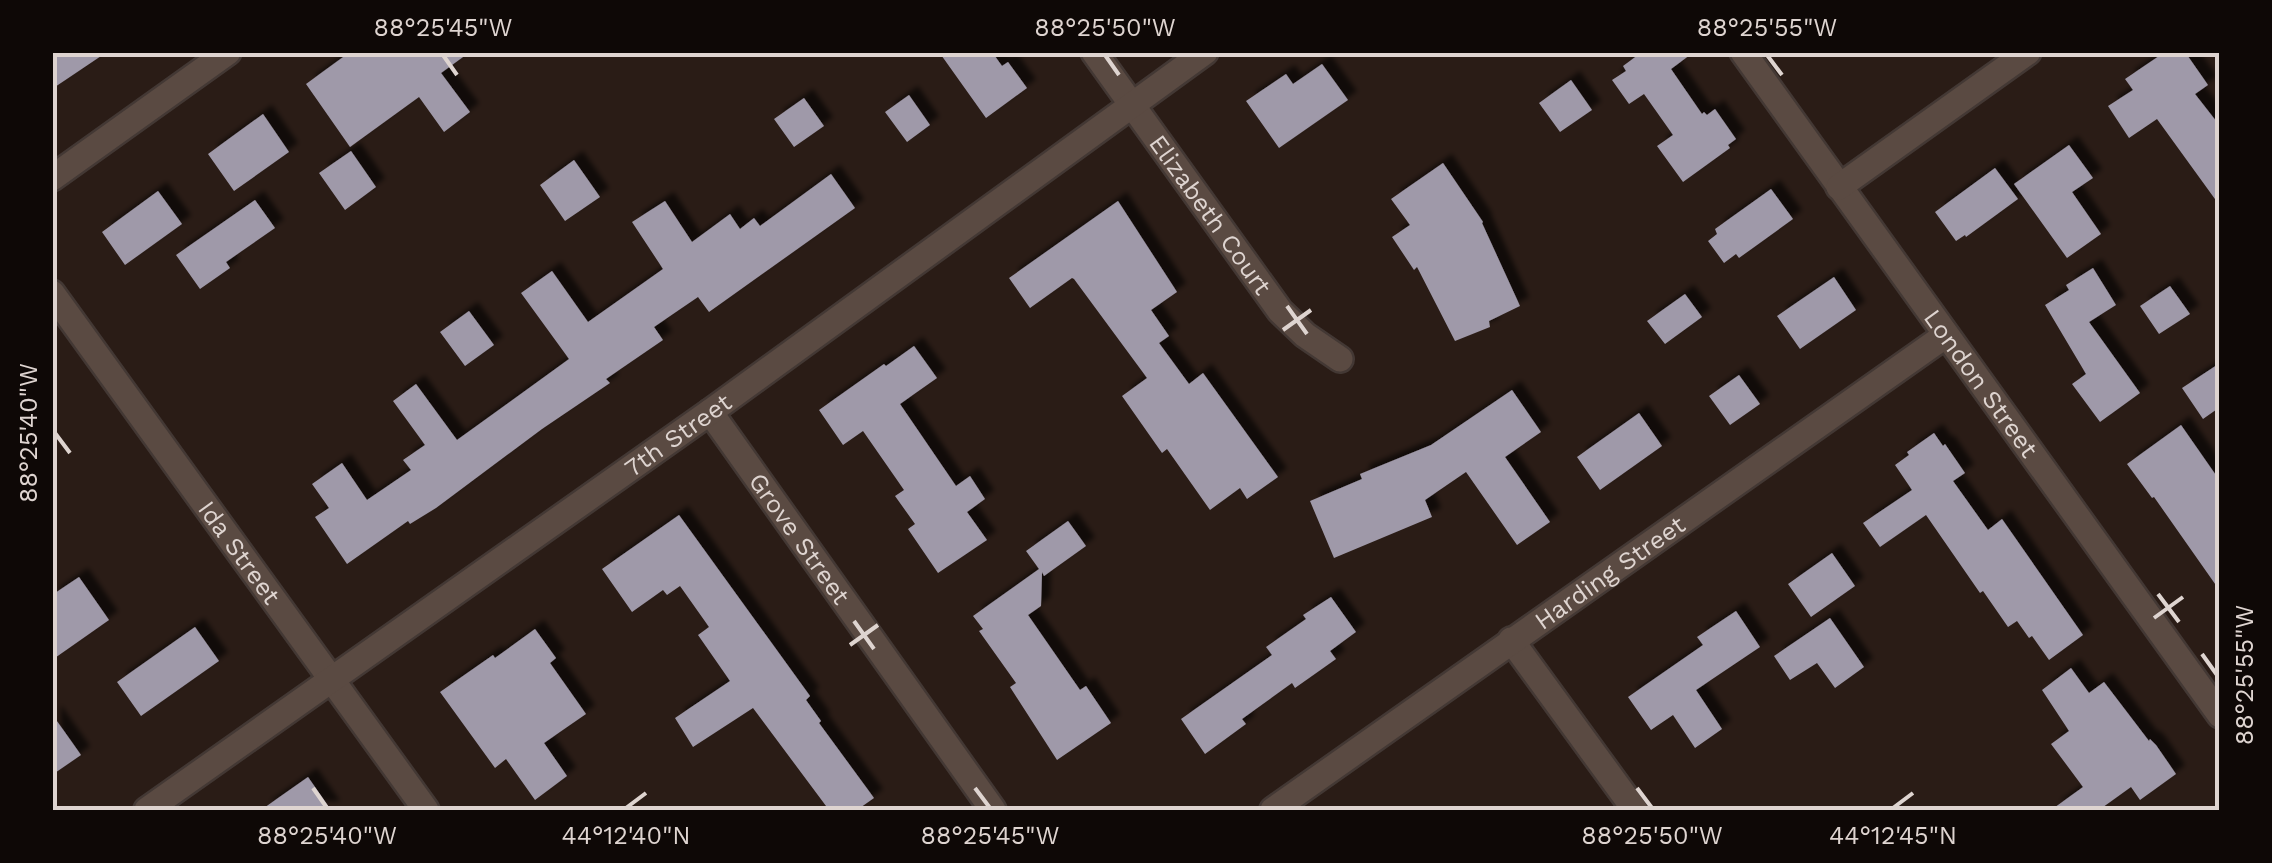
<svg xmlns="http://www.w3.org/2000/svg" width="2272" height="863" font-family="'Work Sans',sans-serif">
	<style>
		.building { fill: #9f99a9; filter: url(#shadow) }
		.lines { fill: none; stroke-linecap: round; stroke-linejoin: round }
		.minor-casing { stroke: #433834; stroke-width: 30 }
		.minor { stroke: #5a4a42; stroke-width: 25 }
		.ticks { fill: none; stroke: #ded4d0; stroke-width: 4 }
		.labels { text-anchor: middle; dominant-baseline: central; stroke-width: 10; stroke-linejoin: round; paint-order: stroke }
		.street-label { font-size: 25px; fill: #ded4d0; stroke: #0e0806 }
		.neatline { fill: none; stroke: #ded4d0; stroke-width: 4 }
		.ticks-label { font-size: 25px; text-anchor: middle; fill: #ded4d0 }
	</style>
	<defs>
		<filter id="shadow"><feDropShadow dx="9" dy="-9" stdDeviation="2.5" flood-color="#0009"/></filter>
	</defs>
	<rect width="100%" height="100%" fill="#2a1c16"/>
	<path class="building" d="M52,52H107L52,89Z
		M350,52H470L441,73L470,112L444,132L419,97L350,147L306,84Z
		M939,52H992L1002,66L1008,62L1027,88L986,118Z
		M1642,52H1694L1671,69L1702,114L1704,112L1707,115L1715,109L1736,139L1728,145L1730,148L1683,182L1657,146L1673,135L1644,94L1629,104L1612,80L1626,71L1623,66Z
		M2165,52H2185L2208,85L2195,94L2220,126V206L2157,119L2129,138L2108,106L2133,90L2125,79Z
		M1322,64L1348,100L1279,148L1246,101L1286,74L1293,84Z
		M1571,80L1592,110L1560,132L1539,103Z
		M909,95L930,125L907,142L885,112Z
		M804,98L824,126L794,147L774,119Z
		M263,114L289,152L234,191L208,154Z
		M2069,145L2093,178L2072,192L2101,234L2067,258L2014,184Z
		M351,151L376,187L345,210L319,173Z
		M574,160L600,197L565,221L540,185Z
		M1443,163L1483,222L1482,223L1520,306L1489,321L1490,327L1455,341L1417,267L1414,270L1392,237L1410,225L1391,199Z
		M1995,168L2018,199L1966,237L1965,235L1956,241L1935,212Z
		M831,174L855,208L709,312L698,297L654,327L663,340L606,379L610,383L542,429L436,508L410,524L408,521L347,564L315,517L329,508L312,484L342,463L367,500L411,470L403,460L425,445L393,401L416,384L457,440L569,359L521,293L552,271L588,322L663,269L632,222L665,201L692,242L730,214L740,229L754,218L760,226Z
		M1771,189L1793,219L1739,258L1736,254L1724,263L1708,241L1717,234L1715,229Z
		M158,191L182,224L125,265L102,232Z
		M255,200L275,228L226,262L230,268L200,289L176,255Z
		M1118,201L1177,292L1151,310L1169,336L1159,343L1189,384L1203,373L1278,477L1247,499L1240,488L1210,510L1167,449L1162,453L1122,396L1147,378L1074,279L1072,278L1030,308L1009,278Z
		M2093,268L2116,305L2089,322L2140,393L2100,422L2072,384L2086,374L2045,305L2069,290L2066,285Z
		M1834,277L1856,310L1800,349L1777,316Z
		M2170,286L2190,314L2159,334L2140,306Z
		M1685,294L1702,317L1665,344L1647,321Z
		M469,311L494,345L465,366L440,332Z
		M914,346L937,378L900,404L956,486L970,476L985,499L967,512L987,540L938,573L908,529L915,524L895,496L904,490L863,431L843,445L819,410L884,364L886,366Z
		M2220,363V407L2203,419L2182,388Z
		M1739,375L1760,404L1730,425L1709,396Z
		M1512,390L1541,432L1505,457L1550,522L1517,545L1466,472L1425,500L1432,517L1334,558L1310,501L1362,479L1360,474L1431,445Z
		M1639,413L1662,446L1600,490L1577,457Z
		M2181,425L2220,481V591L2154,497L2152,498L2127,464Z
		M1934,433L1943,446L1945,444L1965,473L1953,481L1988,530L2002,519L2083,635L2049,660L2032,636L2029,638L2017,621L2008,627L1983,591L1980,593L1926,515L1880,547L1863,523L1912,490L1895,465L1909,455L1907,452Z
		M679,515L810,696L806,700L821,721L819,723L874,798L857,810H829L753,708L693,747L675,718L730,681L698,635L709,627L680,586L667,595L663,590L632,612L602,569Z
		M1068,521L1086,546L1044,576L1042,572L1041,606L1028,615L1080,690L1086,686L1111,723L1057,760L1010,687L1016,683L979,631L983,629L973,616L1039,569L1026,551Z
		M1832,553L1855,586L1811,617L1788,584Z
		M79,577L109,620L52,660V595Z
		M1331,597L1356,632L1330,651L1336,659L1295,688L1292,683L1242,719L1246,724L1205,754L1181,719L1272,655L1266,647L1306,619L1303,615Z
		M1736,611L1760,647L1696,690L1722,729L1695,748L1673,715L1651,730L1628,697L1703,645L1697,637Z
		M1830,618L1864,667L1835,688L1817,663L1790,680L1774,656Z
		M195,627L219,661L141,716L117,682Z
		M535,629L556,658L550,663L586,714L544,743L567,776L535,800L506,759L495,768L440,692L493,655L495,658Z
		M2071,668L2089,693L2104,682L2149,741L2150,739L2156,745L2176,774L2140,800L2131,787L2099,810H2051L2083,787L2051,744L2069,731L2042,690Z
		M52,714L81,755L52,775Z
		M308,777L331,810H261Z"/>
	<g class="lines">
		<g class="minor-casing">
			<g id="minor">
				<path id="s1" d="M1094,52L1280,311L1305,335L1340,359"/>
				<path id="s2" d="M1743,52L2220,715"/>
				<path d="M52,178L228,52"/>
				<path d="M1839,187L2028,52"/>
				<path id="s3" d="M52,293L426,810"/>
				<path id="s4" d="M710,412L993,810"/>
				<path d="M1511,640L1635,810"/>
				<path id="s5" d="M147,810L710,412L1205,52"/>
				<path id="s6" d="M1273,810L1946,335"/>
			</g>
		</g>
		<use href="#minor" class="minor"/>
	</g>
	<path class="ticks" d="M443,55L457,75M1105,55L1119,75M1767,55L1782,75M1287,306L1307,334M1283,330L1311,310M55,433L70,453M2158,594L2179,622M2154,618L2183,597M854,621L874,649M850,645L878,625M2202,654L2217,675M313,788L327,808M975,788L990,808M1637,788L1652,808M626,808L646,793M1893,808L1913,793"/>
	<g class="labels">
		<g class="street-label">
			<text stroke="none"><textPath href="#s1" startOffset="200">Elizabeth Court</textPath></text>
			<text stroke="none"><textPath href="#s2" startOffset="408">London Street</textPath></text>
			<text stroke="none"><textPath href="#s5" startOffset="650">7th Street</textPath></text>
			<text stroke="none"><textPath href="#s4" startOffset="155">Grove Street</textPath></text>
			<text stroke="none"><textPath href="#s3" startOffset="320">Ida Street</textPath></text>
			<text stroke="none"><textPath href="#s6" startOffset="412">Harding Street</textPath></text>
		</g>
	</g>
	<rect width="2272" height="863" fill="none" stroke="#0e0806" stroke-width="110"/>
	<rect x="55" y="55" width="2162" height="753" class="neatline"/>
	<g class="ticks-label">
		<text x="443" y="36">88°25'45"W</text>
		<text x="1105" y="36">88°25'50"W</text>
		<text x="1767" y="36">88°25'55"W</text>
		<text transform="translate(28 433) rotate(-90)" y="9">88°25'40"W</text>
		<text transform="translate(2244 675) rotate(-90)" y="9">88°25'55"W</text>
		<text x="327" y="844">88°25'40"W</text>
		<text x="626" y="844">44°12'40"N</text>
		<text x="990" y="844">88°25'45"W</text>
		<text x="1652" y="844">88°25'50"W</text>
		<text x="1893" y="844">44°12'45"N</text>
	</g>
</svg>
